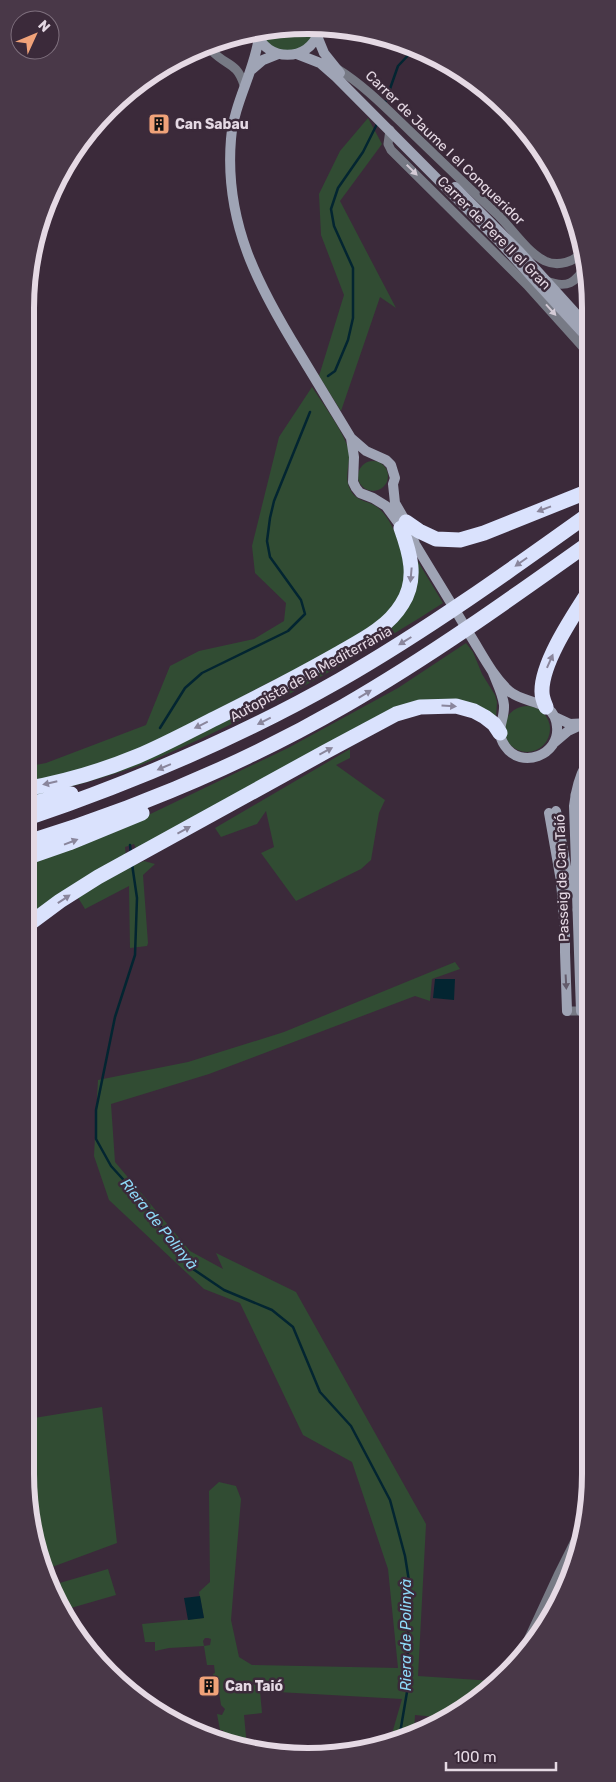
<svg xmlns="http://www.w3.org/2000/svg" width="616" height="1782" font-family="Rubik,sans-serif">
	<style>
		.green { fill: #314c33 }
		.water { fill: #032531 }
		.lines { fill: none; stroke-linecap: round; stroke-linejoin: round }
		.stream { stroke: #032531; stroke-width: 2.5 }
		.street { stroke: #777a85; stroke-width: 9 }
		.secondary { stroke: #9fa4b5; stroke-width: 10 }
		.highway { stroke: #dae2fd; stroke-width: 15 }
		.oneway { fill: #d4cbd6 }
		.oneway2 { fill: #8a869c }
		.oneway3 { fill: #635b6b }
		.labels { text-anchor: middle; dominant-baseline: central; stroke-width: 5; stroke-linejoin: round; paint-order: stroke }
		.poi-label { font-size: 14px; font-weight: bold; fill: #e5d9e4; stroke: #3b2a3a; text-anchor: start }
		.street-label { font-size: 14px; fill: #e5d9e4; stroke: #3b2a3a }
		.water-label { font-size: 15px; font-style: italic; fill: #8ed9f8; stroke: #3b2a3a }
		.rim { fill: none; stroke: #e5d9e4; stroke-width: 6 }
	</style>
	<rect width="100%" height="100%" fill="#3b2a3a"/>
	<path class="green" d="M271,27L318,31L309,47L278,54L257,32Z
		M368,118L382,144L340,201L396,308L380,297L341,411L319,376L344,295L321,235L319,194L340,151Z
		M312,387C322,402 344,433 348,448C352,462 343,476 350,489C356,502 367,500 377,507C394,519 407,560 404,579C403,589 398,602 391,610C382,620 369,627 358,634C329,653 299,668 268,683C214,711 160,742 102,763C77,772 51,777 25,782V767L46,763L146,725L170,666L199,651L254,639L284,621L286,603L255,573L252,546L279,437Z
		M358 476a15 15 0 1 1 30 0a15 15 0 1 1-30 0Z
		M414,555L443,603C371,649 298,692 221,729C194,742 166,755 138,766C101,779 63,789 25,799V792L104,773L387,628Z
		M466,643L473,652L482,674L495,695L497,702L496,717L438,701L137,851L134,844L125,847L126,857L25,922V862L142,818L288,748L398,688Z
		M504 729a23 23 0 1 1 46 0a23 23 0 1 1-46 0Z
		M350,749V758L336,765L385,800L379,813L371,860L361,869L296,901L261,853L274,847L266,811L257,824L221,837L215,828Z
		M144,861L155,864L143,875L148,943L147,946L130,948L129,886L85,909L77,896L119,872Z
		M455,962L460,969L432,979L430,1001L415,996L209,1074L111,1104L115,1162L190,1251L223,1269L216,1253L296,1292L426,1524L418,1676L494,1681L465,1709L447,1718L415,1715L414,1732L389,1744L402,1699L260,1691L262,1713L244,1715L247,1747L224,1740L223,1730H220L217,1714L222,1715L225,1709L221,1705L219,1692L216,1693L213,1674L215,1673L214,1665H207L204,1646L210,1645L211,1639L208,1638H205L203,1641L204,1646L169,1648L155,1651V1642H145L142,1624L204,1618L199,1592L210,1582L209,1491L219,1482L236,1486L241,1499L231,1620L239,1657L252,1665L398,1668L388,1569L352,1462L303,1435L240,1303L204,1289L109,1200L94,1156L98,1080L188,1062L284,1032Z
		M25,1341L34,1418L102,1407L117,1543L44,1570L25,1474Z
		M108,1569L116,1595L64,1610L56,1584Z"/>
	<path class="water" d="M435,979H455L454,1000L433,998Z
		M200,1596L204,1618L188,1620L184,1598Z"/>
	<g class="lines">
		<path class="stream" d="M385,103L398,66L415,48
			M328,376L335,371L348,340L353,318V268L334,226L331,209L338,188L363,152L378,122
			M160,728L185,688L202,673L288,631L305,614L301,600L270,557L267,541L270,518L274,501L310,412
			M130,845L131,854
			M132,864L137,898L135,955L115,1017L96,1110V1139L111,1166L140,1198L190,1267L224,1290L272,1310L293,1327L320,1392L351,1426L390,1500L405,1556L409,1581L407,1692L399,1739"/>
		<path class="street" d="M213,47L212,51C226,66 237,62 244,85
			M336,68C364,85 387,109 411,132C440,160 469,188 499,216C513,230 527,252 545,261C558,267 575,262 583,251
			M390,130L388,144L391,150L527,285L589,354
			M589,276C584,290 584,304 589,318
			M546,281C568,289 575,283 587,265
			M575,795L590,794
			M577,910L590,909
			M567,1011H590
			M559,1573L568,1576
			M522,1653L559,1573L585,1521"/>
		<path class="secondary" d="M257,33C266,62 309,62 318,33
			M317,36L324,53L340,73
			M259,37C254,73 234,102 231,139C224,222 258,286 300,354C317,382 334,410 351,438L366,451L386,460L391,465L395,478L393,484L395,503L406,522L415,544C433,574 452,604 470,635C482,654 492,675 509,691C524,705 555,698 557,727C560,755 521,770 505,746C494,730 505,721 504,705C503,695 497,683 493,673
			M297,54L320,63L336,77L498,240L589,340
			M250,71L263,60L278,54
			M455,187L520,252L589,328
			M351,438L354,457L353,482L356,488L360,493L373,498L386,506L405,532
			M555,717L570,724L589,723
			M555,742L568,731L581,725
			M556,811L570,889
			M549,813L561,881L565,932V952L567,1011
			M581,1011L574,806C576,788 580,773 590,758"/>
		<path class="highway" d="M406,522L419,531L436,539L460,540L484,533L589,491
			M546,707C544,702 542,698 542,692C541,663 573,616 589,591
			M25,789C63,782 102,771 138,756C164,745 190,731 216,718C256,698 295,678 334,656C358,642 387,629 402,604C418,579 410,553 401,528
			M25,805L71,794
			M25,819C134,782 240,737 340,680C427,630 508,572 589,514
			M25,843C135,809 243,764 344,706C429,657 509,600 589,543
			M26,858L69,843L142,813
			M25,927L60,901L98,877L325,752L396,714L420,707L456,706L474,711L485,717L494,724L500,733"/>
	</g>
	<defs><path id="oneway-solid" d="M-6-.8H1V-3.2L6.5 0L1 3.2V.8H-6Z" transform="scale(1.25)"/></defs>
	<g class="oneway">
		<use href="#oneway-solid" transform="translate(412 170) rotate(45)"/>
		<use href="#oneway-solid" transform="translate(551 310) rotate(48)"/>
	</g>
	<g class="oneway2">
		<use href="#oneway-solid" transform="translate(544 509) rotate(159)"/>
		<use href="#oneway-solid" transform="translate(521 562) rotate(145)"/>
		<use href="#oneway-solid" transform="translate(411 575) rotate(95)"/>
		<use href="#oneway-solid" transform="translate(405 641) rotate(148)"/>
		<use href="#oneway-solid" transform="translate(550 661) rotate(-66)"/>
		<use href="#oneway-solid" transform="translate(365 694) rotate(-31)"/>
		<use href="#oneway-solid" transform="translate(449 706) rotate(4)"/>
		<use href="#oneway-solid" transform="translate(264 721) rotate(153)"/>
		<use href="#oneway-solid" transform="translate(201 725) rotate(154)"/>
		<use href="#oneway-solid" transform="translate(326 751) rotate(-28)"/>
		<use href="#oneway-solid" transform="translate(164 767) rotate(157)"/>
		<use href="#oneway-solid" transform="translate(50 783) rotate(167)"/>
		<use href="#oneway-solid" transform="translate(184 830) rotate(-29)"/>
		<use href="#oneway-solid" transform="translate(71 842) rotate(-21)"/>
		<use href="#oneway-solid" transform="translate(64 899) rotate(-34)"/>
	</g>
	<use class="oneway3" href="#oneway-solid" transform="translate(566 982) rotate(87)"/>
	<defs>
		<g id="building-square" transform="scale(1.125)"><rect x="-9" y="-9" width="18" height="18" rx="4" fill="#f0a279" stroke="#3b2a3a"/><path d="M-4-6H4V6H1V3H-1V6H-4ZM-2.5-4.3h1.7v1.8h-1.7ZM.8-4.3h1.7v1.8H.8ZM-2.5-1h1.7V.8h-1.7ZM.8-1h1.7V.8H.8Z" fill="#111"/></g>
	</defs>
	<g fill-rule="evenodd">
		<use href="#building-square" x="159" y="124"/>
		<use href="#building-square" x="209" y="1686"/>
	</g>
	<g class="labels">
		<g class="poi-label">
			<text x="175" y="124">Can Sabau</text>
			<text x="225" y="1686">Can Taió</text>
		</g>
		<g class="street-label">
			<text transform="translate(445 148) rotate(44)">Carrer de Jaume I el Conqueridor</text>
			<text transform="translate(494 233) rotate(45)">Carrer de Pere II el Gran</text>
			<text transform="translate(311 674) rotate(-29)">Autopista de la Mediterrània</text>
			<text transform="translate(562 878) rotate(-92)">Passeig de Can Taió</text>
		</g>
		<g class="water-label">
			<text transform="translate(159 1224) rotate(51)">Riera de Polinyà</text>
			<text transform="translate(406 1635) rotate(-90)">Riera de Polinyà</text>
		</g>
	</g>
	<path d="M0 0H616V1782H0ZM308 34H308A274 274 0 0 1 582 308V1474A274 274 0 0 1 308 1748H308A274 274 0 0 1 34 1474V308A274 274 0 0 1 308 34Z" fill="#493848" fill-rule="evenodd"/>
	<path class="rim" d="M308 34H308A274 274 0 0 1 582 308V1474A274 274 0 0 1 308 1748H308A274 274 0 0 1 34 1474V308A274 274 0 0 1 308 34Z"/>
	<g transform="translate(35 35) rotate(46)"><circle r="24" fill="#3b2a3a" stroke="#7f707e"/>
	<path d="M0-4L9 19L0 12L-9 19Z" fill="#f0a279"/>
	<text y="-8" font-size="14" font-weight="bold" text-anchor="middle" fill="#e5d9e4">N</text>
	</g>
	<path d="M446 1762v8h110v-8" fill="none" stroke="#e5d9e4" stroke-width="2.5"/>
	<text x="454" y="1762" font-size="15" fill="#e5d9e4" stroke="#3b2a3a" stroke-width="4" paint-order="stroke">100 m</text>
</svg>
